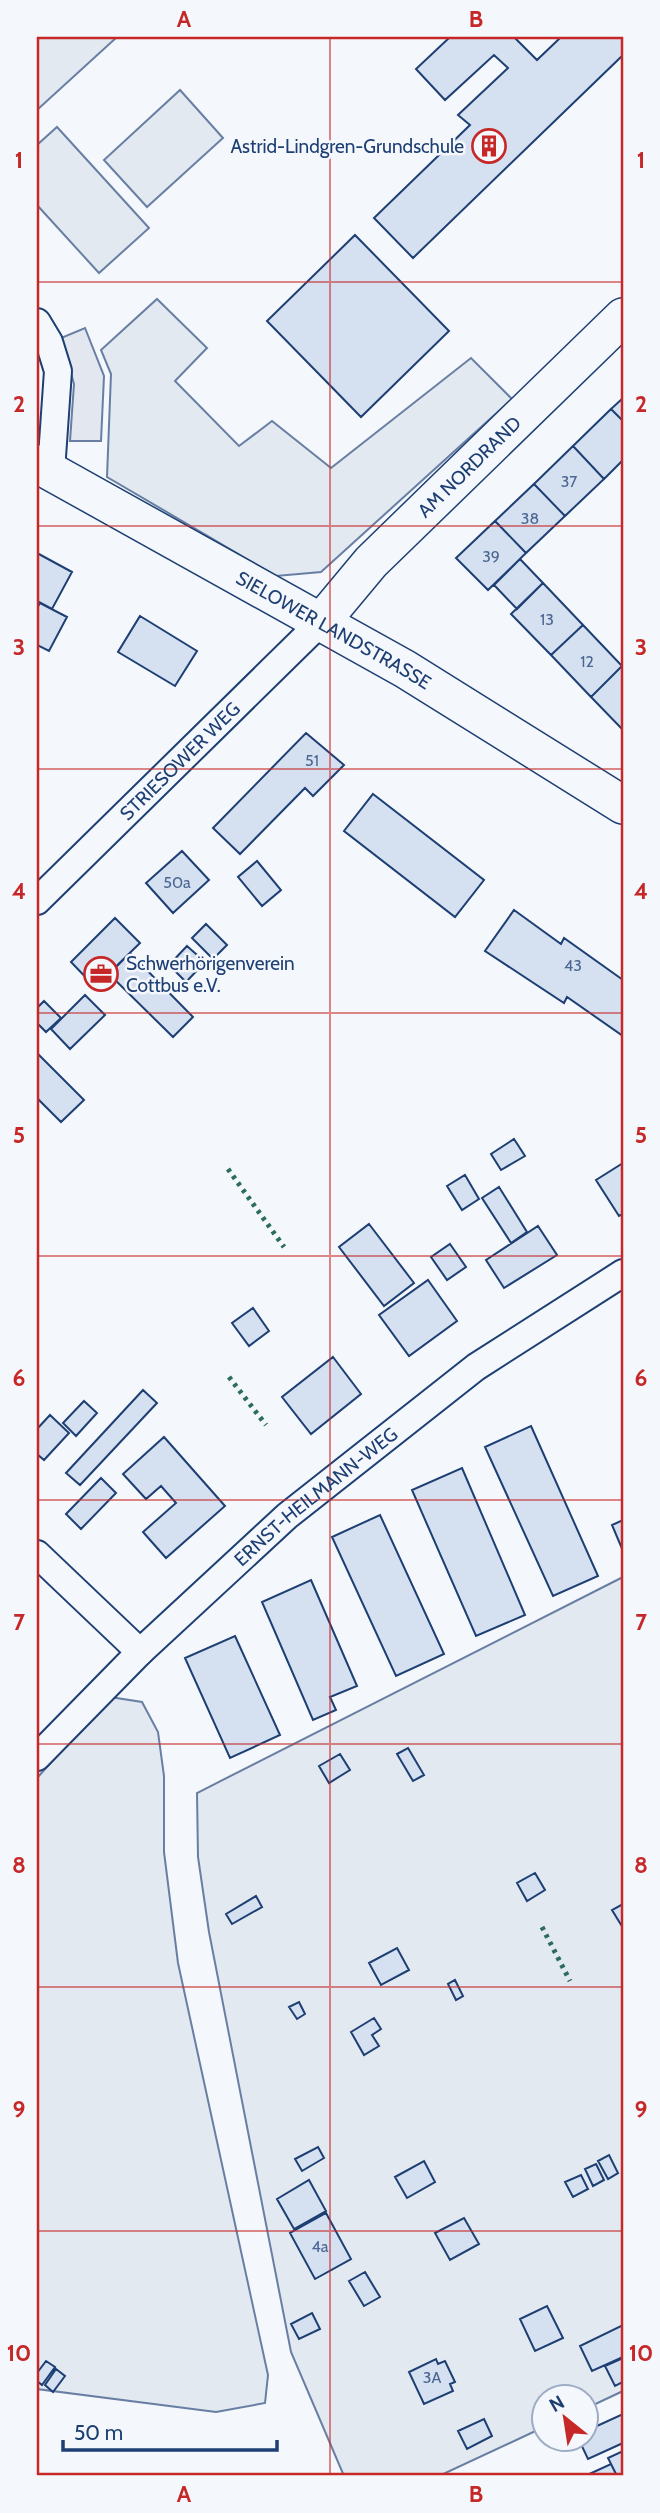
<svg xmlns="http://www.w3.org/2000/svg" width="660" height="2513" font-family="Cabin,sans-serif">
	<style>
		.green { fill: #e3e9f0; stroke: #687fa3; stroke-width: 2 }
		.parking { fill: #e3e8f0; stroke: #687fa3; stroke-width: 2 }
		.building { fill: #d5e0f0; stroke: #1d3f73; stroke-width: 2 }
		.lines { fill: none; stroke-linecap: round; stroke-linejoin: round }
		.street-casing { stroke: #1d3f73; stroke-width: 30 }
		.secondary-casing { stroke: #1d3f73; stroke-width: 40 }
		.street { stroke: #f4f7fb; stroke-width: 26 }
		.secondary { stroke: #f4f7fb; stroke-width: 37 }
		.hedge { stroke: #2c6c60; stroke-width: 5; stroke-dasharray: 3.5 5; stroke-linecap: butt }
		.grid { fill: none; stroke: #c62828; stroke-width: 2; stroke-opacity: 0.55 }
		.labels { text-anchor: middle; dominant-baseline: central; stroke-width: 5; stroke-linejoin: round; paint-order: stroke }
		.number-label { font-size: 16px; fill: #4b6792 }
		.poi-label { font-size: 19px; fill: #1d3f73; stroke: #f4f7fb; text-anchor: end }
		.street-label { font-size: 19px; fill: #1d3f73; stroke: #f4f7fb }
		.neatline { fill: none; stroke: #c62828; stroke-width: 2.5 }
		.grid-label { font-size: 23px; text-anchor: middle; font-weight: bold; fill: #c62828 }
	</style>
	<rect width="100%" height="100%" fill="#f4f7fb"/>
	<path class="green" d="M37,37H117L37,110Z
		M180,90L223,138L147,207L104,160Z
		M57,127L149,228L99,273L37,205V145Z
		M157,299L207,348L175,381L239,446L272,421L331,468L471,358L512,399L321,572L276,576L107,477L111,374L101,350Z
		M623,1577V2391L587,2408L586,2398H544V2427L439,2476H344L291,2352L209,1932L198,1857L197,1793Z
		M110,1697L142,1702L158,1732L164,1776V1852L178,1963L268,2375L265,2403L216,2412L37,2389V1778Z"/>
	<path class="parking" d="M85,328L104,376L101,441H70L74,384L61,338Z"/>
	<path class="building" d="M450,37H514L537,60L561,37H623V55L413,258L374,218L470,125L458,115L508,68L494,55L445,100L416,69Z
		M355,235L449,331L361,417L267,321Z
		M623,398V421L611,409Z
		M611,409L623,421V460L604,479L573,446Z
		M573,446L604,479L565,516L534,484Z
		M534,484L565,516L526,553L495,521Z
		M495,521L526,553L488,590L456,558Z
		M37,553L72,572L52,609L37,601Z
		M520,559L543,583L517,609L494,585Z
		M543,583L583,625L551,655L511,614Z
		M40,603L67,617L49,651L37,645V608Z
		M140,616L197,651L175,686L118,652Z
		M583,625L622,666L591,697L551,655Z
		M622,666L623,667V730L591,697Z
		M306,733L344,765L313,796L305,788L240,854L213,828Z
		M373,794L484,880L455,917L344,831Z
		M182,851L209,880L173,913L146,883Z
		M257,861L281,890L262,906L238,877Z
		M514,910L561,944L564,938L623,980V1036L567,997L564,1003L485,951Z
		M115,918L140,943L95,987L71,962Z
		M206,924L227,945L213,959L192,938Z
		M187,946L205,962L186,982L169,965Z
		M130,953L193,1017L173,1037L109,974Z
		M85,995L105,1015L70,1049L51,1029Z
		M44,1001L61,1018L46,1032L37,1023V1008Z
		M37,1053L84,1100L61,1122L37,1098Z
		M514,1139L525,1156L501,1170L491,1154Z
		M623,1163V1214L619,1216L596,1180Z
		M465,1175L479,1199L462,1210L447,1186Z
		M499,1187L527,1232L511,1243L482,1198Z
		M369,1224L414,1283L384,1306L339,1247Z
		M538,1226L557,1255L504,1288L486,1260Z
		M450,1244L466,1267L447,1280L431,1257Z
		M428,1280L457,1321L409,1356L379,1315Z
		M253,1308L269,1331L249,1346L232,1323Z
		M333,1357L361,1394L311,1434L282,1397Z
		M143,1390L157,1403L80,1485L66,1473Z
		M84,1401L97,1413L76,1436L63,1423Z
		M50,1415L69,1433L44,1460L37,1454V1429Z
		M531,1426L598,1576L553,1596L485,1447Z
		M164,1437L225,1506L166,1558L143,1532L176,1503L161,1486L146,1499L123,1474Z
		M462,1468L525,1615L476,1636L412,1490Z
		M101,1478L116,1493L81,1529L66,1514Z
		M380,1515L444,1654L396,1676L332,1537Z
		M623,1520V1551L612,1525Z
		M311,1580L357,1686L330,1697L336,1710L313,1720L262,1602Z
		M235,1636L280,1735L230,1758L185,1658Z
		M408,1748L424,1775L413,1781L397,1754Z
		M340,1754L350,1770L329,1783L319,1766Z
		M535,1873L545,1890L527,1901L517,1883Z
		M256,1896L262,1907L232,1924L226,1914Z
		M623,1904V1928L612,1910Z
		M397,1948L409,1970L381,1985L369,1963Z
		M455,1980L463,1996L456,2000L448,1984Z
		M299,2002L305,2014L297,2019L289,2007Z
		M374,2018L381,2029L372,2035L379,2046L364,2055L351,2032Z
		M318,2147L324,2158L302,2171L295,2159Z
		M609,2155L618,2173L608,2179L598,2161Z
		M424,2161L435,2182L407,2198L395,2177Z
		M596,2164L604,2180L593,2186L585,2169Z
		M581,2175L588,2189L573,2197L565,2182Z
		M309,2180L326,2211L294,2229L277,2199Z
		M326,2213L351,2259L315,2279L290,2233Z
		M464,2218L479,2244L450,2260L435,2233Z
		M365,2272L380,2297L364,2306L349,2281Z
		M547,2306L563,2338L535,2351L520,2319Z
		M312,2313L320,2329L299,2339L291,2324Z
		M623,2325V2357L592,2371L580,2346Z
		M623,2358V2382L615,2386L605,2366Z
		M436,2359L438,2364L445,2361L455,2382L450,2384L453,2391L424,2404L409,2372Z
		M46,2361L55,2367L42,2385L37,2381V2373Z
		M56,2369L65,2376L53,2392L45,2385Z
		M623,2414V2443L588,2459L579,2440H586V2431Z
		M484,2419L492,2436L467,2449L458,2431Z
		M623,2451V2476H617L608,2458Z
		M611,2464L617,2476H585Z"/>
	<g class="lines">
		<g class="street-casing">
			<g id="street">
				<path d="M37,322L49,342L58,371L51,471"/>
				<path id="s1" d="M37,901L321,622"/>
				<path d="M37,1554L140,1652"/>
				<path id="s2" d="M37,1757L140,1652L287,1516L476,1367L623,1273"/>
			</g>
		</g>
		<g class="secondary-casing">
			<g id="secondary">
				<path id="s3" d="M37,464L405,669L623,805"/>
				<path id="s4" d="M321,622L371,562L623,317"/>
			</g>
		</g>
		<use href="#street" class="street"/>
		<use href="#secondary" class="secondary"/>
		<path class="hedge" d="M228,1169L284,1247
			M229,1377L266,1425
			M542,1927L570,1981"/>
	</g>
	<path class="grid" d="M330,37V2476M37,282H623M37,526H623M37,769H623M37,1013H623M37,1256H623M37,1500H623M37,1744H623M37,1987H623M37,2231H623"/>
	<defs>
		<g id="building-ring" transform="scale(1.75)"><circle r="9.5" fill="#f4f7fb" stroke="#c62828" stroke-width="1.5"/><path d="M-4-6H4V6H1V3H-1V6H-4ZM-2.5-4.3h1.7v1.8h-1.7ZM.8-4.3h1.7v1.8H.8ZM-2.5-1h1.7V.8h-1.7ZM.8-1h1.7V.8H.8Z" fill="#c62828"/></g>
		<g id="office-ring" transform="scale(1.75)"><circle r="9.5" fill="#f4f7fb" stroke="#c62828" stroke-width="1.5"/><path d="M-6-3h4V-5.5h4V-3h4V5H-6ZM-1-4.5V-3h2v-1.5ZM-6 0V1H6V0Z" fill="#c62828"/></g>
	</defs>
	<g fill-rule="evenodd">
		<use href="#building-ring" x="489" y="146"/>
		<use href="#office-ring" x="101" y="974"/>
	</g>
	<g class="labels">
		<g class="number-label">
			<text x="569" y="481">37</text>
			<text x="530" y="518">38</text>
			<text x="491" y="556">39</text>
			<text x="547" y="619">13</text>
			<text x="587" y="661">12</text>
			<text x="312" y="760">51</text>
			<text x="177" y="882">50a</text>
			<text x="573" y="965">43</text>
			<text x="320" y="2246">4a</text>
			<text x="432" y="2377">3A</text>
		</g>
		<g class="poi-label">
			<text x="464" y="146">Astrid-Lindgren-Grundschule</text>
			<text x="126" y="963" text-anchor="start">Schwerhörigenverein<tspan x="126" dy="22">Cottbus e.V.</tspan></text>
		</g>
		<g class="street-label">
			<text stroke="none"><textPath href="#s4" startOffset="215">AM NORDRAND</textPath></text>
			<text stroke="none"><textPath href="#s3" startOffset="340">SIELOWER LANDSTRASSE</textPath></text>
			<text stroke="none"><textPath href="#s1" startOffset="200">STRIESOWER WEG</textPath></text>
			<text stroke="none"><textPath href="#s2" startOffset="382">ERNST-HEILMANN-WEG</textPath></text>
		</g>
	</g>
	<rect width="660" height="2513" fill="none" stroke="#f4f7fb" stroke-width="77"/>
	<g transform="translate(565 2418) rotate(330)"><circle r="33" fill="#f4f7fb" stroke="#9eadc5" stroke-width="2"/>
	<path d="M0-5L12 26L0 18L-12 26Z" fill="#c62828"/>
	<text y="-10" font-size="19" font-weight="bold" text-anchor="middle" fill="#1d3f73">N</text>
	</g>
	<path d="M63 2440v10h214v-10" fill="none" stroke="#1d3f73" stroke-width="3.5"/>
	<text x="74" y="2440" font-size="21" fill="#1d3f73" stroke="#f4f7fb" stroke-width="5" paint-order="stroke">50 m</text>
	<rect x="38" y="38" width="584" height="2436" class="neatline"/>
	<g class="grid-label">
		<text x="184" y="27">A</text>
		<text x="476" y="27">B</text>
		<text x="19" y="168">1</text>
		<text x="641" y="168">1</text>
		<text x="19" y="412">2</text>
		<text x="641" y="412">2</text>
		<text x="19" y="655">3</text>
		<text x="641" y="655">3</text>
		<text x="19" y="899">4</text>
		<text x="641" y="899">4</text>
		<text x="19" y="1143">5</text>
		<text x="641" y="1143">5</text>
		<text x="19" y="1386">6</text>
		<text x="641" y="1386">6</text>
		<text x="19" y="1630">7</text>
		<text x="641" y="1630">7</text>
		<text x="19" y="1873">8</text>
		<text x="641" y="1873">8</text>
		<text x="19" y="2117">9</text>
		<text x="641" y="2117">9</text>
		<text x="19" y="2361">10</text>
		<text x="641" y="2361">10</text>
		<text x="184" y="2502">A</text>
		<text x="476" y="2502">B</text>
	</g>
</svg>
